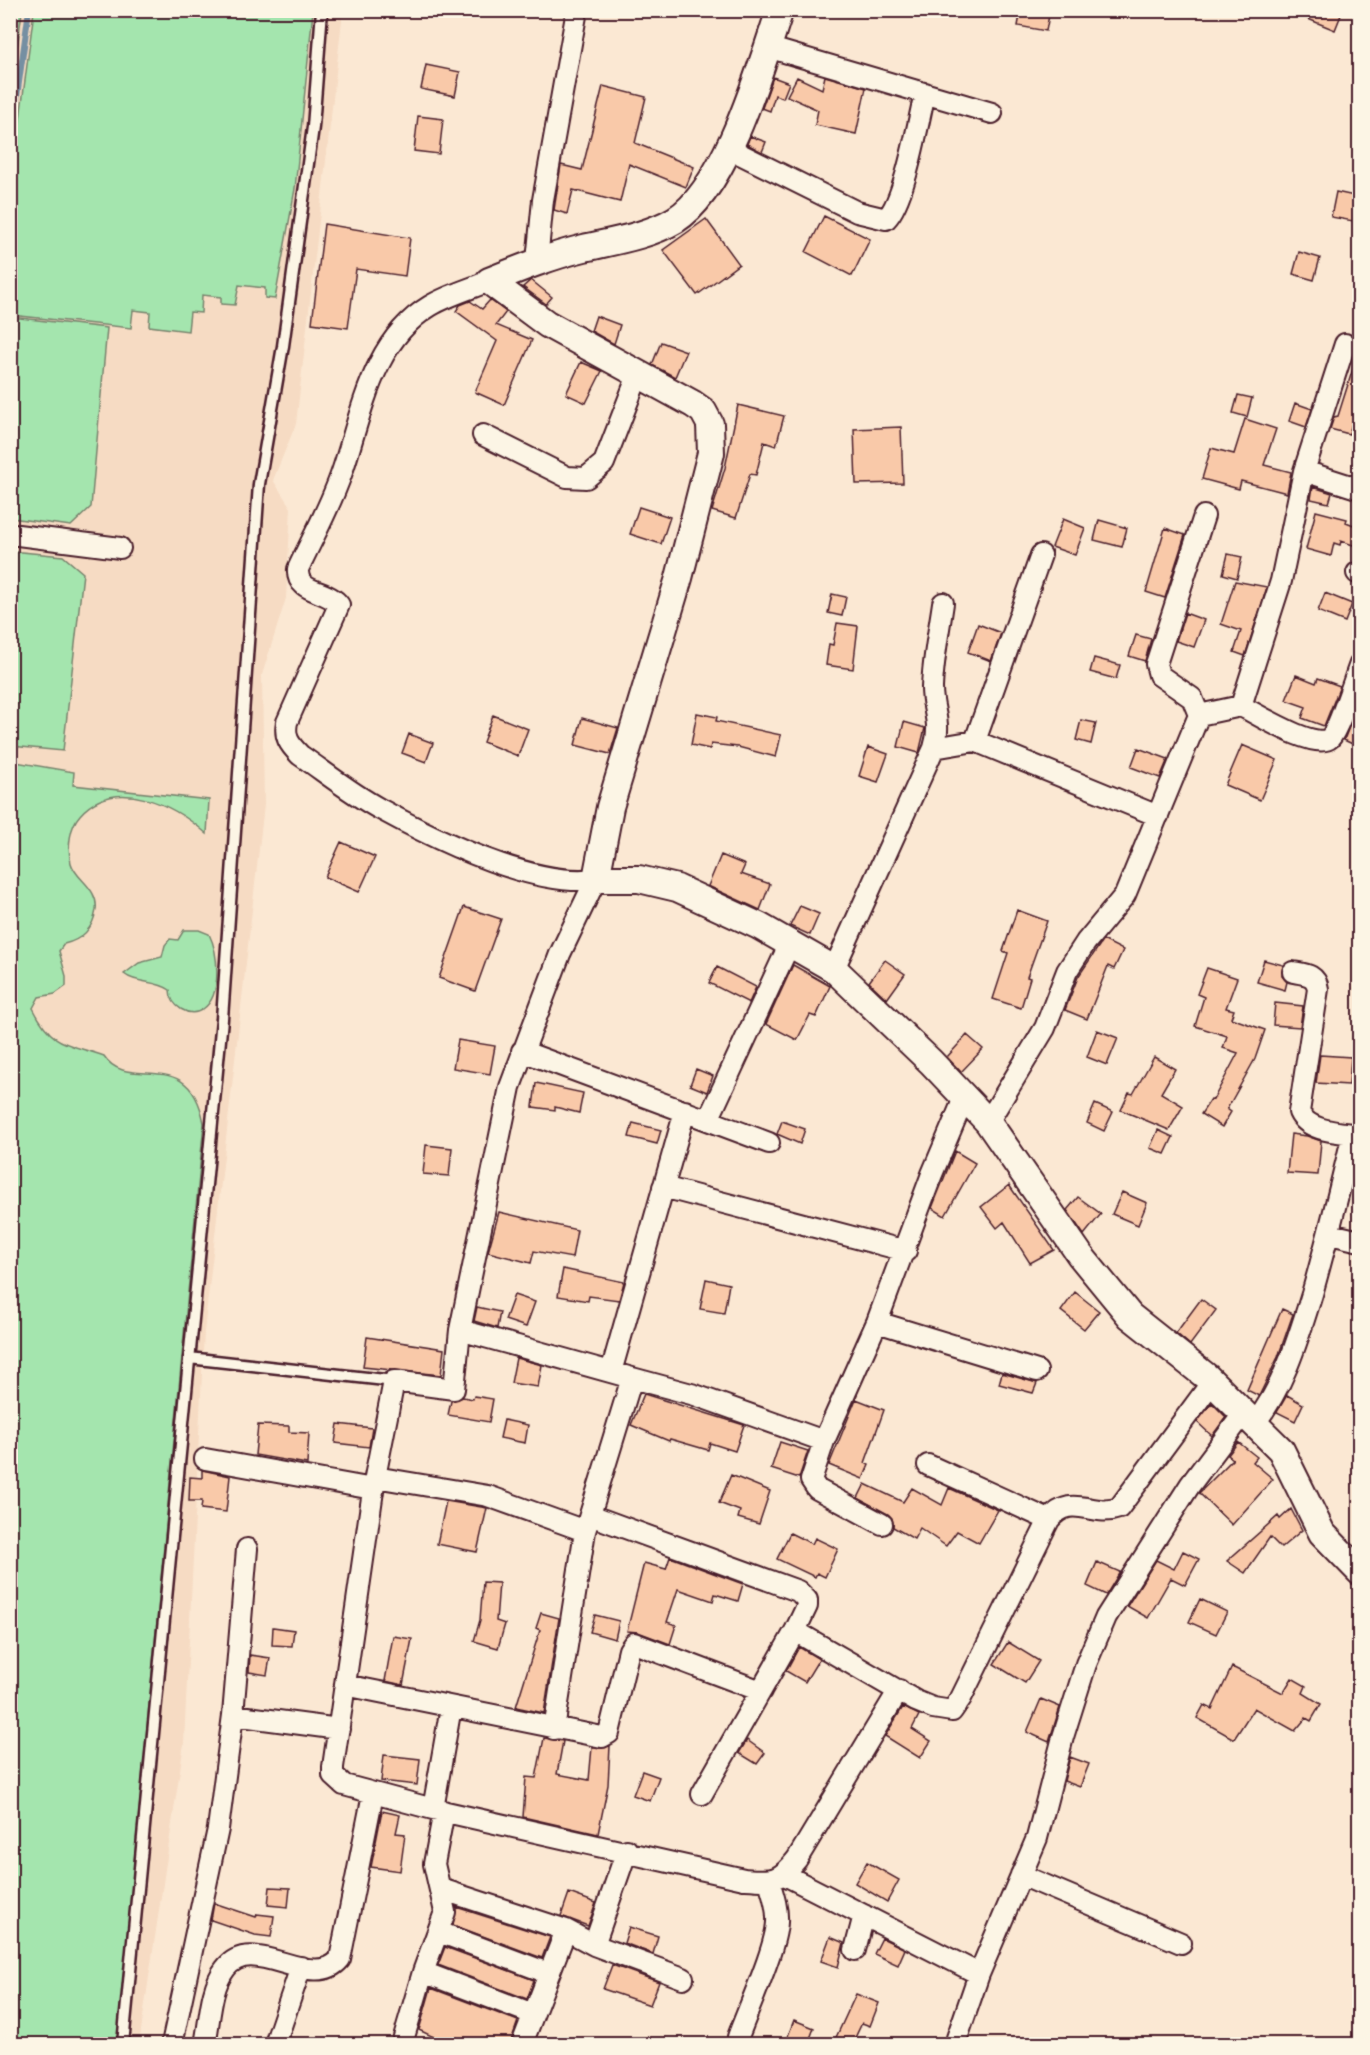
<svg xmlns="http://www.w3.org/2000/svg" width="1370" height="2055" font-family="Mynerve,sans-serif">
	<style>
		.built { fill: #f6dbc3 }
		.green { fill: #a4e5ae; stroke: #77826c; stroke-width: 1.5 }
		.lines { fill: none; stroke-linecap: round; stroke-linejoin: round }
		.stream { stroke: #748fa2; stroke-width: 6 }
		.building { fill: #f9c9a9; stroke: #4a1f2b; stroke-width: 1.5 }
		.service-casing { stroke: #4a1f2b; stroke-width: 15 }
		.minor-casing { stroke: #4a1f2b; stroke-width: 24 }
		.tertiary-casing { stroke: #4a1f2b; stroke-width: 30 }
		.service { stroke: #fcf5e5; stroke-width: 10 }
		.minor { stroke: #fcf5e5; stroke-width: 20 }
		.tertiary { stroke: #fcf5e5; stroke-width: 26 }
	</style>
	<rect width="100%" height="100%" fill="#fbe8d3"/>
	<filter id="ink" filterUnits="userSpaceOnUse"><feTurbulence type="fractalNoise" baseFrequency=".0167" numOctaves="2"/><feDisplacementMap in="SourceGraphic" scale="12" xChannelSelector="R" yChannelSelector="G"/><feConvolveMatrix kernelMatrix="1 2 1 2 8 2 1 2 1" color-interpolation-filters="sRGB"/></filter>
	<g filter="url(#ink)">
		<path class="built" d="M11,11H343L296,424L273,480L291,508L286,598L262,675L264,805L204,1332L184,1743L139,2044H11Z"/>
		<path class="green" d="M11,10L22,11L11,96L10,11Z
			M34,11H313L295,189L275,299L265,298V288L239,285L235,305L221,304V297L202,295L201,313L190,312L188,331L149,326L150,312L133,310L131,328L11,315V188Z
			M11,317L107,328L91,507L71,526L11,518Z
			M11,551L63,556L83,573L63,751L11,746Z
			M10,761L74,772L73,785L209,800L207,834C174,805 116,775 80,815C70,826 67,847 71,863C75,879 99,888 96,910C93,929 81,940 64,944L59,951L66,976V986L55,994L39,997L33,1008C53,1048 68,1043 104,1056C128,1094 189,1043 204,1123L117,2044H11Z
			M184,930H199L209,934C218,952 223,995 203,1009C189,1019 170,1006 170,990C156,980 136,984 124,974L139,963L162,957L165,945L170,939L178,940Z"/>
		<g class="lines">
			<path class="stream" d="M10,147L29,10"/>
		</g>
		<path class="building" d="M1021,10H1050L1046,31L1018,26Z
			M1286,10H1343L1335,30Z
			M426,65L460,72L455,96L421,89Z
			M825,76L866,88L856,134L815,125L818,110L787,96L797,77L822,89Z
			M773,77L789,83L783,98L775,95L770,111L762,108Z
			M603,86L646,97L635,143L694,167L686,187L629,164L620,202L573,190L567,214L554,210L561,165L582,170Z
			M418,116L443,119L439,154L414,151Z
			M750,136L766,142L762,152L747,144Z
			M1336,192L1359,197L1353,221L1331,217Z
			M824,216L870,239L852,276L806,252Z
			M706,219L739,264L697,295L663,250Z
			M324,224L410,238L405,276L356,269L348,328L312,323Z
			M1299,252L1320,258L1314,280L1293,274Z
			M531,280L552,297L546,304L523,287Z
			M490,300L506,312L496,325L532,340L504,405L475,392L497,341L456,311L460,305L470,301L482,309Z
			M596,316L620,325L614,344L591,331Z
			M661,342L686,351L675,377L652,365Z
			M1356,359L1359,360V414L1355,412L1349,434L1330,429L1334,417L1338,416Z
			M581,362L602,371L586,403L566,394Z
			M1238,395L1252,398L1247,417L1233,413Z
			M1295,403L1312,409L1306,427L1289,421Z
			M738,405L784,416L776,446L764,442L756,475L750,474L736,518L712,511L725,468Z
			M1245,419L1276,429L1264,465L1291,472L1287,493L1241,481L1239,489L1202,479L1211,448L1234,454Z
			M901,427L903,483L856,484L854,429Z
			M1313,487L1332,493L1329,503L1311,499Z
			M639,507L670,517L661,544L630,534Z
			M1316,511L1347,519L1346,522L1359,527V547L1341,541L1340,545L1334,543L1331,556L1306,549Z
			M1063,519L1085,528L1075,555L1052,547Z
			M1099,520L1127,528L1122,547L1094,540Z
			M1165,528L1185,535L1165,598L1146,592Z
			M1228,554L1242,557L1237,578L1223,574Z
			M1235,581L1267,587L1245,656L1234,652L1241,631L1221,624Z
			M1325,593L1352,604L1345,622L1318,611Z
			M832,594L846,597L842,616L828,613Z
			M1185,613L1204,620L1194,647L1176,641Z
			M837,623L858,626L853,669L826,665L829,644L833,645Z
			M978,624L1001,633L991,661L968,652Z
			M1136,635L1151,639L1145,661L1129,656Z
			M1094,658L1120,665L1116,679L1090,672Z
			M1296,675L1316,683L1318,678L1340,686L1324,726L1302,718L1306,707L1286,700Z
			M1359,701V747L1344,740Z
			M697,713L717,717L716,721L781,735L776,757L738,747L711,744L710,749L691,745Z
			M493,715L528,729L518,756L483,742Z
			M582,718L618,728L610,754L575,745Z
			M1081,720L1096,723L1091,744L1076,740Z
			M904,722L925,728L919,753L898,747Z
			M409,734L433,743L426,762L402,753Z
			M1242,745L1277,760L1260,800L1225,785Z
			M868,747L888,754L878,782L859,776Z
			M1138,748L1168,759L1160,778L1131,767Z
			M341,842L375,857L359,892L325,877Z
			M721,855L745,865L741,874L770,884L760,910L708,886Z
			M800,906L819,914L810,935L790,926Z
			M464,907L501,919L475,991L439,978Z
			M1017,910L1047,921L1027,977L1030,978L1021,1008L993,999L1008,953L1003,951Z
			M1103,940L1123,950L1114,969L1108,966L1087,1019L1065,1010L1078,977Z
			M885,960L905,974L887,999L869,982Z
			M1264,960L1283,965L1282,976L1287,982L1285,990L1257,982Z
			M793,965L830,986L816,1017L810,1015L797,1040L766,1024Z
			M717,967L756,987L749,1003L709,983Z
			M1207,968L1237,978L1226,1008L1234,1010L1231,1018L1265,1030L1255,1059L1227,1109L1231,1112L1222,1127L1201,1114L1211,1099L1213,1100L1238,1053L1223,1048L1227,1036L1195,1026L1204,997L1197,994Z
			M1275,1003L1303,1006L1300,1027L1273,1025Z
			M1097,1030L1118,1038L1107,1065L1087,1057Z
			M967,1035L983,1049L961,1072L947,1057Z
			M458,1040L495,1046L490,1074L453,1068Z
			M1320,1055L1351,1057L1349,1085L1316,1083Z
			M1154,1057L1175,1069L1161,1093L1183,1106L1169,1130L1121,1110L1129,1093L1133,1094Z
			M696,1069L713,1076L707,1092L690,1085Z
			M536,1083L583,1093L579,1113L555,1107V1110L533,1107Z
			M1095,1104L1113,1112L1104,1131L1087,1123Z
			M782,1121L805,1129L800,1144L777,1134Z
			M633,1123L661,1130L657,1144L629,1137Z
			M1158,1130L1173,1137L1165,1154L1150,1148Z
			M1291,1134L1307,1136L1321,1141L1318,1175L1287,1173Z
			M426,1145L452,1148L449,1176L423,1174Z
			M955,1151L975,1163L945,1216L932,1208Z
			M1009,1185L1054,1250L1030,1263L1004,1222L997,1228L981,1207Z
			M1122,1192L1147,1203L1138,1225L1112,1214Z
			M1078,1197L1101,1214L1084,1235L1067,1210Z
			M499,1212L577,1230L572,1258L534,1251L531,1263L488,1252Z
			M563,1269L624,1282L619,1300L589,1296L588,1301L558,1296Z
			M706,1279L729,1284L724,1313L700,1309Z
			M1075,1292L1099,1311L1084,1329L1061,1311Z
			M514,1295L535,1302L526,1327L505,1320Z
			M1201,1299L1216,1310L1190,1345L1176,1333Z
			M477,1307L500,1312L497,1328L474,1321Z
			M1282,1309L1293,1314L1278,1357L1259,1396L1247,1390Z
			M367,1337L444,1349L441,1375L363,1367Z
			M516,1358L542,1365L538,1387L511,1383Z
			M1002,1373L1037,1383L1033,1393L999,1384Z
			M644,1394L744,1425L735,1451L710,1443L708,1450L670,1439L669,1441L631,1425Z
			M1287,1395L1303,1404L1295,1421L1277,1412Z
			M474,1396L493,1399L489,1422L448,1415L451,1401L463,1397L473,1399Z
			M856,1399L884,1410L865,1463L869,1465L863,1479L829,1465Z
			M1212,1403L1226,1417L1212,1436L1197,1422Z
			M504,1420L528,1425L525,1443L500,1438Z
			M338,1424L372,1428L369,1447L335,1443Z
			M258,1425L289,1426V1432L309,1433L307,1464L255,1455Z
			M780,1442L808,1451L799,1478L771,1469Z
			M1238,1442L1257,1457L1253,1462L1273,1479L1232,1525L1199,1493L1233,1459L1228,1455Z
			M202,1470L230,1476L226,1512L201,1509L202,1501H189L190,1477L202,1478Z
			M731,1475L770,1491L759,1524L738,1518L740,1511L719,1503Z
			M865,1484L903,1502L912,1488L942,1505L949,1488L998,1510L979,1543L957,1531L946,1546L920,1528L914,1539L893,1527L892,1518L888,1514L858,1498Z
			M446,1501L487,1508L477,1552L437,1544Z
			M1291,1509L1302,1530L1281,1548L1270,1537L1245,1573L1227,1561L1278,1516L1280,1519Z
			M790,1533L812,1544L815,1538L838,1549L825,1577L817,1573L815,1577L777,1559Z
			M1183,1551L1199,1559L1185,1585L1171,1578L1148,1618L1127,1606L1156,1560L1174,1569Z
			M670,1557L743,1584L738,1601L715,1594L713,1601L678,1589L667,1622L676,1625L670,1644L638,1632L627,1631L644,1563L666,1569Z
			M1097,1562L1120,1572L1106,1595L1087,1586Z
			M483,1582L499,1583L496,1621L505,1624L498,1648L474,1641L480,1620Z
			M1200,1599L1227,1612L1216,1634L1189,1622Z
			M541,1613L559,1618L544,1713L516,1707L540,1630L536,1628Z
			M595,1615L619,1621L615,1639L590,1632Z
			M273,1627L294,1630L292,1646L272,1645Z
			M393,1636L412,1639L403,1685L385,1681Z
			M1008,1642L1039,1661L1025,1683L994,1664Z
			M799,1647L819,1659L805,1682L786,1671Z
			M250,1655L270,1658L267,1675L249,1672Z
			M1232,1667L1283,1693L1292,1678L1306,1686L1303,1693L1321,1704L1311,1721L1306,1718L1295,1731L1254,1708L1234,1739L1197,1718L1204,1705L1212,1709Z
			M1041,1699L1060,1707L1049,1742L1027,1732Z
			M903,1707L919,1715L912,1729L931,1741L920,1758L885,1736Z
			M544,1738L563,1741L557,1774L589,1780L592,1747L610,1746L608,1785L598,1834L523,1817L526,1777L536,1778Z
			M747,1740L765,1753L757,1764L739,1753Z
			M384,1755L420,1759L417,1785L381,1781Z
			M1070,1757L1089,1764L1080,1787L1064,1781Z
			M642,1771L659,1777L650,1801L633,1795Z
			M382,1811L400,1815L396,1833L405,1834L400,1871L371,1867Z
			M867,1862L899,1880L887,1902L855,1883Z
			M270,1887L290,1888L288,1907L268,1905Z
			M569,1893L596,1903L588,1926L561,1916Z
			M214,1903L256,1917L257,1914L274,1916L271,1937L255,1935L211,1920Z
			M456,1907L550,1937L542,1958L453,1925Z
			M629,1927L658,1936L653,1954L624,1943Z
			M830,1937L844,1943L838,1967L821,1961Z
			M882,1938L905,1949L898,1965L874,1954Z
			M445,1947L534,1980L527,1999L438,1965Z
			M612,1965L659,1982L650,2005L603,1989Z
			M431,1988L518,2021L510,2044H431L434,2037L419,2030Z
			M856,1994L879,2003L870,2026L862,2023L852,2044H833Z
			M794,2020L814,2028L808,2044H785Z"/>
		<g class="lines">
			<g class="service-casing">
				<path id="service" d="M189,1358L394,1381
					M123,2044L222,1019L259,484L283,346L313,127L322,10"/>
			</g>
			<g class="minor-casing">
				<path id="minor" d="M767,47L992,113
					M730,149L857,212L886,219C905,201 918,122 925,93
					M537,261L543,200L577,10
					M489,281C470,289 448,295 430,306C372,341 362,413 342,472C331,505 313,537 298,569C296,594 328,589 339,605L287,722C284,737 289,744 300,755C326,773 352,794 380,809C435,839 534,888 596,879
					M483,435L567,477L586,478L604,463L638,375
					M1304,471L1360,489
					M10,534L120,548
					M1357,573L1360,574
					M1241,706C1257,714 1316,751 1330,738C1339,729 1354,679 1360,664
					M1199,715L1241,706L1281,581L1304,471L1345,344
					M975,741L1041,555
					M934,748L975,741L1158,816
					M834,969L934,748C942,721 932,712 932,688C933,659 939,631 943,603
					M1293,972C1305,974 1316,974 1318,989L1299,1112C1308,1132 1340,1132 1360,1135
					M522,1051L769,1143
					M708,1120L790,943
					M988,1122L1045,1028L1067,971L1086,942L1125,895L1199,715L1192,698L1159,675L1156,664L1204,516
					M663,1187L906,1251
					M1330,1234L1360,1241
					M877,1322L1037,1371
					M460,1330L510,1087L560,954L596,879
					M611,1372L685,1111
					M632,1378L460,1330L454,1389L394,1381L375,1477L488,1496L585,1531L632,1378L695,1395L824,1441L877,1322L932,1174L965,1096
					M1254,1424C1284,1387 1298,1339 1312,1294C1327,1241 1340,1188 1353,1134
					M824,1441L811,1480L817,1489L882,1524
					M205,1459L373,1489
					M928,1465L1049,1520
					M375,1477L333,1767V1775L344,1785L433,1809L744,1879C773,1881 779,1882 797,1859L899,1690
					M590,1515L798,1591L807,1600V1606L795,1631L702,1794
					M795,1631L916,1701L933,1708L952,1711L961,1698L1049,1520C1072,1492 1092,1518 1119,1508L1212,1382
					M345,1685L602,1737L609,1733L629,1650L634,1643L761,1691
					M233,1715L339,1729
					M554,1729L585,1531
					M433,1809L451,1707
					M785,1875L979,1974
					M1021,1875L1181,1943
					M441,1889L566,1930L594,1945L683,1978
					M439,1932L548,1973
					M594,1945L627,1850
					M855,1950L864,1915
					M423,1972L533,2014
					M738,2037C748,2009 776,1948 777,1922C778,1908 773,1894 769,1881
					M172,2044L218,1829L233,1715L247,1549
					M205,2044C210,2022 210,1988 225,1969C252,1931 312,1993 340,1959L373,1794
					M275,2044L301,1967
					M402,2044L423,1972L445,1912L434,1864L444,1811
					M522,2044L566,1930
					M955,2044L979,1974L1037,1838L1063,1737L1086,1664L1106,1617L1190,1485L1244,1413"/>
			</g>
			<g class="tertiary-casing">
				<path id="tertiary" d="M489,281L547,324L693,404L703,411L710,424L711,453L679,578L610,807L596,879H639L677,888L759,926L834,969L931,1062L988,1122L1080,1255L1130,1316L1207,1377L1281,1450L1322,1533L1360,1572
					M489,281C521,268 551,256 584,248C614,241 648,236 675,220C726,189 761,66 780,10"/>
			</g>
			<use href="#service" class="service"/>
			<use href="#minor" class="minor"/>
			<use href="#tertiary" class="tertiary"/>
		</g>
	</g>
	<rect width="1370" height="2055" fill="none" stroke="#fcf5e5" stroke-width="36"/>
	<rect x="18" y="18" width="1334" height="2019" fill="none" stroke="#4a1f2b" stroke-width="2" filter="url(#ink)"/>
</svg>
